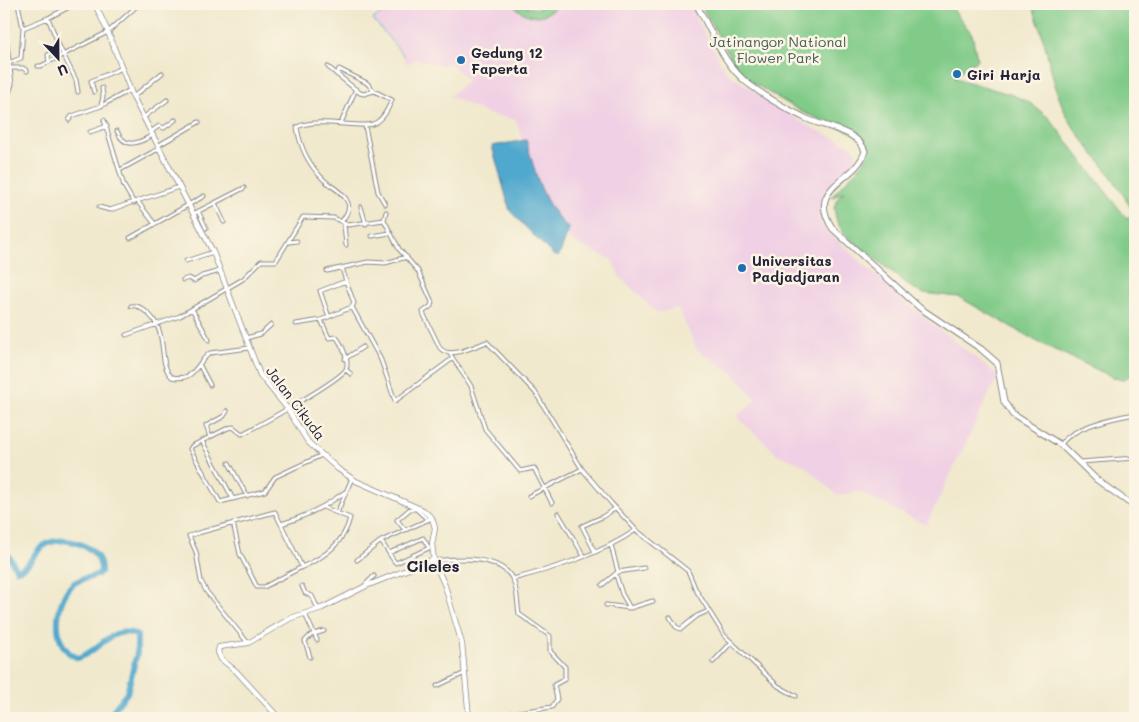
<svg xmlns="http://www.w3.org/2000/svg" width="1139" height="722" font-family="Mali,sans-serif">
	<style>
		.built { fill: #f0d0e4 }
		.green { fill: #80cb88; stroke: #517662 }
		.water { fill: #50a8cd; stroke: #396584 }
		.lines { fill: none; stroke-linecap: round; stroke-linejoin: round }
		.stream { stroke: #50a8cd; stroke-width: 1 }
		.river { stroke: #50a8cd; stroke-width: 6 }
		.minor-casing { stroke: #898684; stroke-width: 5 }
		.tertiary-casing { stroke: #898684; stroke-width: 6 }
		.secondary-casing { stroke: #898684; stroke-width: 7 }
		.motorway-casing { stroke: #898684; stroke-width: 8 }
		.minor { stroke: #fff; stroke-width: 3 }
		.tertiary { stroke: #fff; stroke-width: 4.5 }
		.secondary { stroke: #fff; stroke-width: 5 }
		.motorway { stroke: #fff; stroke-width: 6 }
		.poi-dot { fill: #1f6fb2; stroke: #fcf5e5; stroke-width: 2 }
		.labels { text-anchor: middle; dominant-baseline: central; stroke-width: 5; stroke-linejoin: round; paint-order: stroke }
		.park-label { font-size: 14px; fill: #435d56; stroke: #fcf5e5 }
		.poi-label { font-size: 14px; font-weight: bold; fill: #22223b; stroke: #fcf5e5; text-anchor: start }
		.street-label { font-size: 14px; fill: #22223b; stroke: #fcf5e5 }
		.quarter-label { font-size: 16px; font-weight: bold; fill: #22223b; stroke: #fcf5e5 }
	</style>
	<rect width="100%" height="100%" fill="#fcf5e5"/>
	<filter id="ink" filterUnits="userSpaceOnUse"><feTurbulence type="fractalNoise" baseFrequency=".02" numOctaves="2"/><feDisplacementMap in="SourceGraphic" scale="10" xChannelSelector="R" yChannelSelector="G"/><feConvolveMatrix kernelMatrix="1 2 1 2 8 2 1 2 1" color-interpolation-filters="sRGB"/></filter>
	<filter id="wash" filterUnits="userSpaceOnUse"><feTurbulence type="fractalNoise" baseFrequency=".0096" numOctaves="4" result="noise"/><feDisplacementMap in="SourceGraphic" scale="20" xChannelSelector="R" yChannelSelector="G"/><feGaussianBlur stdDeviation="1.12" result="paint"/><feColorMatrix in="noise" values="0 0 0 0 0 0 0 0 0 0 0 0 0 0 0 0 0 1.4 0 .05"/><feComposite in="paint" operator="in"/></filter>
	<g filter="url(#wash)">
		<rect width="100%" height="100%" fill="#f0e9cd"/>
		<path class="built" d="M387,4H693L698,13L695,16L727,73L806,125L852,146L856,152V158L830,186L821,205V225L909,305L998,376L926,525L859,492L837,495L804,465L777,454L737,417L756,399L733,373L697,350L678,308L657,313L620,277L612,260L571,241L540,197L516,120L488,114L449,96L468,81L449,62L443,66L417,59L406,64L402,52L373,19L384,12Z"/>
		<path class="green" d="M513,4C523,4 530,10 540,8L539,4L543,7L544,4H558C546,20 525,20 513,4Z
			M700,4H949L972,34L977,59C972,67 959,69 955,78L1013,95L1030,103L1049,118L1127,219L1133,212C1127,201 1121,190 1113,179C1097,156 1077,137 1064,110C1049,76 1047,38 1031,4H1135V230L1132,231L1135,238V373L1122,380L1115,378L1038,342L959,297L922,293L910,286L845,235L837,222L834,208L837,199L844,192L831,198C844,180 865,168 870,147L859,135L802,112L753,83L738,70Z"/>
		<path class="water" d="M526,140C537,177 541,202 569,229L559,256H554L510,211L492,146Z"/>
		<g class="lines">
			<path class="stream" d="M387,4L384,12L373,19L404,56"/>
			<path class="river" d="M4,541L5,550L17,570C32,566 31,555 42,547C55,537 73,540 86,547C96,552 101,561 101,572C93,579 81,577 73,584C54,602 50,648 78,658C99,652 112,623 137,635V653L127,693L107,718"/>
		</g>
	</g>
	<g filter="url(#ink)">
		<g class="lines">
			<g class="minor-casing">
				<path id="minor" d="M75,4L48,18L60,48L76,80L78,92
					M23,28L48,18
					M49,62L48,55L60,48
					M9,63L21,58L23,28L18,4
					M38,66H41L108,32L139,4
					M328,67L360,93L364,94L374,91
					M11,68H23L27,71
					M337,75L339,69L367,83L374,91L392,100C388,108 385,117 377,122C365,131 320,116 297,127C300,147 309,165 323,179C331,187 344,192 348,203C350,210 346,215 342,221
					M94,92L91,81L122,68
					M133,97L162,73
					M101,105L103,97L102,88
					M4,108L12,84L6,37L8,4
					M144,117L167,100
					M69,120L72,116L101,106L130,90
					M104,120L124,186L134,203
					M341,123L356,89
					M365,126L378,192L385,204
					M117,131C125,150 139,143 153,135
					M152,131L159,126L164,128L175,120
					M90,132L107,126
					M159,145L199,122
					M120,170L160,148
					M138,202L154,223
					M215,203L224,222
					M99,207L110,210L179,187
					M361,207L366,224
					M198,211L206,228
					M386,212L384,220L399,249L418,271L432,302L431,306L423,312L424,315L440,348C450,360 474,346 487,342L535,392L582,469L611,503L636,530L688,571L696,590L724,635L778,686L796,696
					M193,214L244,188
					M344,224L346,245
					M372,236L390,233
					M130,238L204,196
					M289,242L297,241
					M186,261L213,252
					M327,271L368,262L385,263L407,257
					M183,280L189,278L194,281L202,276L220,271
					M346,281L354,303L352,307L381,360L395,401L452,359
					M131,306C137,305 140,307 145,311C171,330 156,363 172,377C195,382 195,364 210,353L249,348
					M329,317L320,291L346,281L342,268
					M296,324L321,320
					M126,335L180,316L192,309
					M246,338L261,334L271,325
					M209,340L192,309L243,279L261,261H276L303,217L334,218L348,225L384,220
					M450,354L471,386L485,429L520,471L534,468L552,503
					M345,359L363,347
					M200,366L210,385
					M346,370L351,374
					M210,437L206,426L224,416L227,411
					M202,441L233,499
					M1061,445C1070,427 1117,417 1135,414
					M322,455L275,477L265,491L220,502L190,449L192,446L228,428L233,427L242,434C258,426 341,380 346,369C350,362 341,342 336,337L329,338L321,320L352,307
					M1080,462L1135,458
					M229,463L247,496
					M529,496L582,469
					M323,507L337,513
					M558,513L584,556
					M233,523L240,554L257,587H264L302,567L275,512L267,514L198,533L189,536L196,552L201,581L206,591L248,643
					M281,524C305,517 326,506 345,492
					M405,530L397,520L410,509H416L428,520
					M381,541L394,561L396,563L429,548L423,538L389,553
					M611,545L618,572
					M595,552L582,526L602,517L616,508
					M357,560L381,541L432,518
					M434,561C457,558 501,555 513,580C518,591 517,603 519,614L550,636V651L565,667V679L554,685L557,699L552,707L479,718
					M302,567C325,557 344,543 350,518L337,513L352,478
					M616,575L622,594L630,608
					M513,579C555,568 599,555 636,530
					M365,585L374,576
					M602,585L618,572L644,568
					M302,586L305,593L312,596L318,609
					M606,605L630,608L653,601
					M305,614L317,640
					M670,617L676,627L681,629L697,616L708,611
					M310,657L305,641L311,635L324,631
					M713,662L731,643
					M437,686L465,673"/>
			</g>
			<g class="tertiary-casing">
				<path id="tertiary" d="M95,4L108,32L133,97L213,252L260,375L287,408L308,442L338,469L356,481L423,510L432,518L435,528L432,544L434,561L445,586L462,644L469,718
					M279,718L236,671L221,659L218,652L219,647L248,643L291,618L322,608L366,586L434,559"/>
			</g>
			<g class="secondary-casing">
				<path id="secondary" d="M696,4C713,33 723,65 750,85C766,97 785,108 803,117C821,127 857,129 865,151C856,183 804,185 833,229L920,308L981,349L997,363L1004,402L1013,415L1061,445L1097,480L1135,507"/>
			</g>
			<g class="motorway-casing">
				<path id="motorway" d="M1133,718L1135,716"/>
			</g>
			<use href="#minor" class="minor"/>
			<use href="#tertiary" class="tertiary"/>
			<use href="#secondary" class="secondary"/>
			<use href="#motorway" class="motorway"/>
		</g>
	</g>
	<g class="poi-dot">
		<circle cx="461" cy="60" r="5"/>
		<circle cx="957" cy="74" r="5"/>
		<circle cx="742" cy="268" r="5"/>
	</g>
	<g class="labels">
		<g class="park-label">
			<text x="778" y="41">Jatinangor National<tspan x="778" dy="16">Flower Park</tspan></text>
		</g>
		<g class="poi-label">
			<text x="471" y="52">Gedung 12<tspan x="471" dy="16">Faperta</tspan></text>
			<text x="967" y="74">Giri Harja</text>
			<text x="752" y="260">Universitas<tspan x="752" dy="16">Padjadjaran</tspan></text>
		</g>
		<g class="street-label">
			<text transform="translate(296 403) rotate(53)">Jalan Cikuda</text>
		</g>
		<g class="quarter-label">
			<text x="433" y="565">Cileles</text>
		</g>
	</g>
	<rect width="1139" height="722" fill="none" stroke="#fcf5e5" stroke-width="20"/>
	<g transform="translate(58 58) rotate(158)" stroke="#fcf5e5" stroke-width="4" paint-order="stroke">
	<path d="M0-4L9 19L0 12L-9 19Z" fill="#22223b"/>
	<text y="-8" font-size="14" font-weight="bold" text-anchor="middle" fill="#22223b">U</text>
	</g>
</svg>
